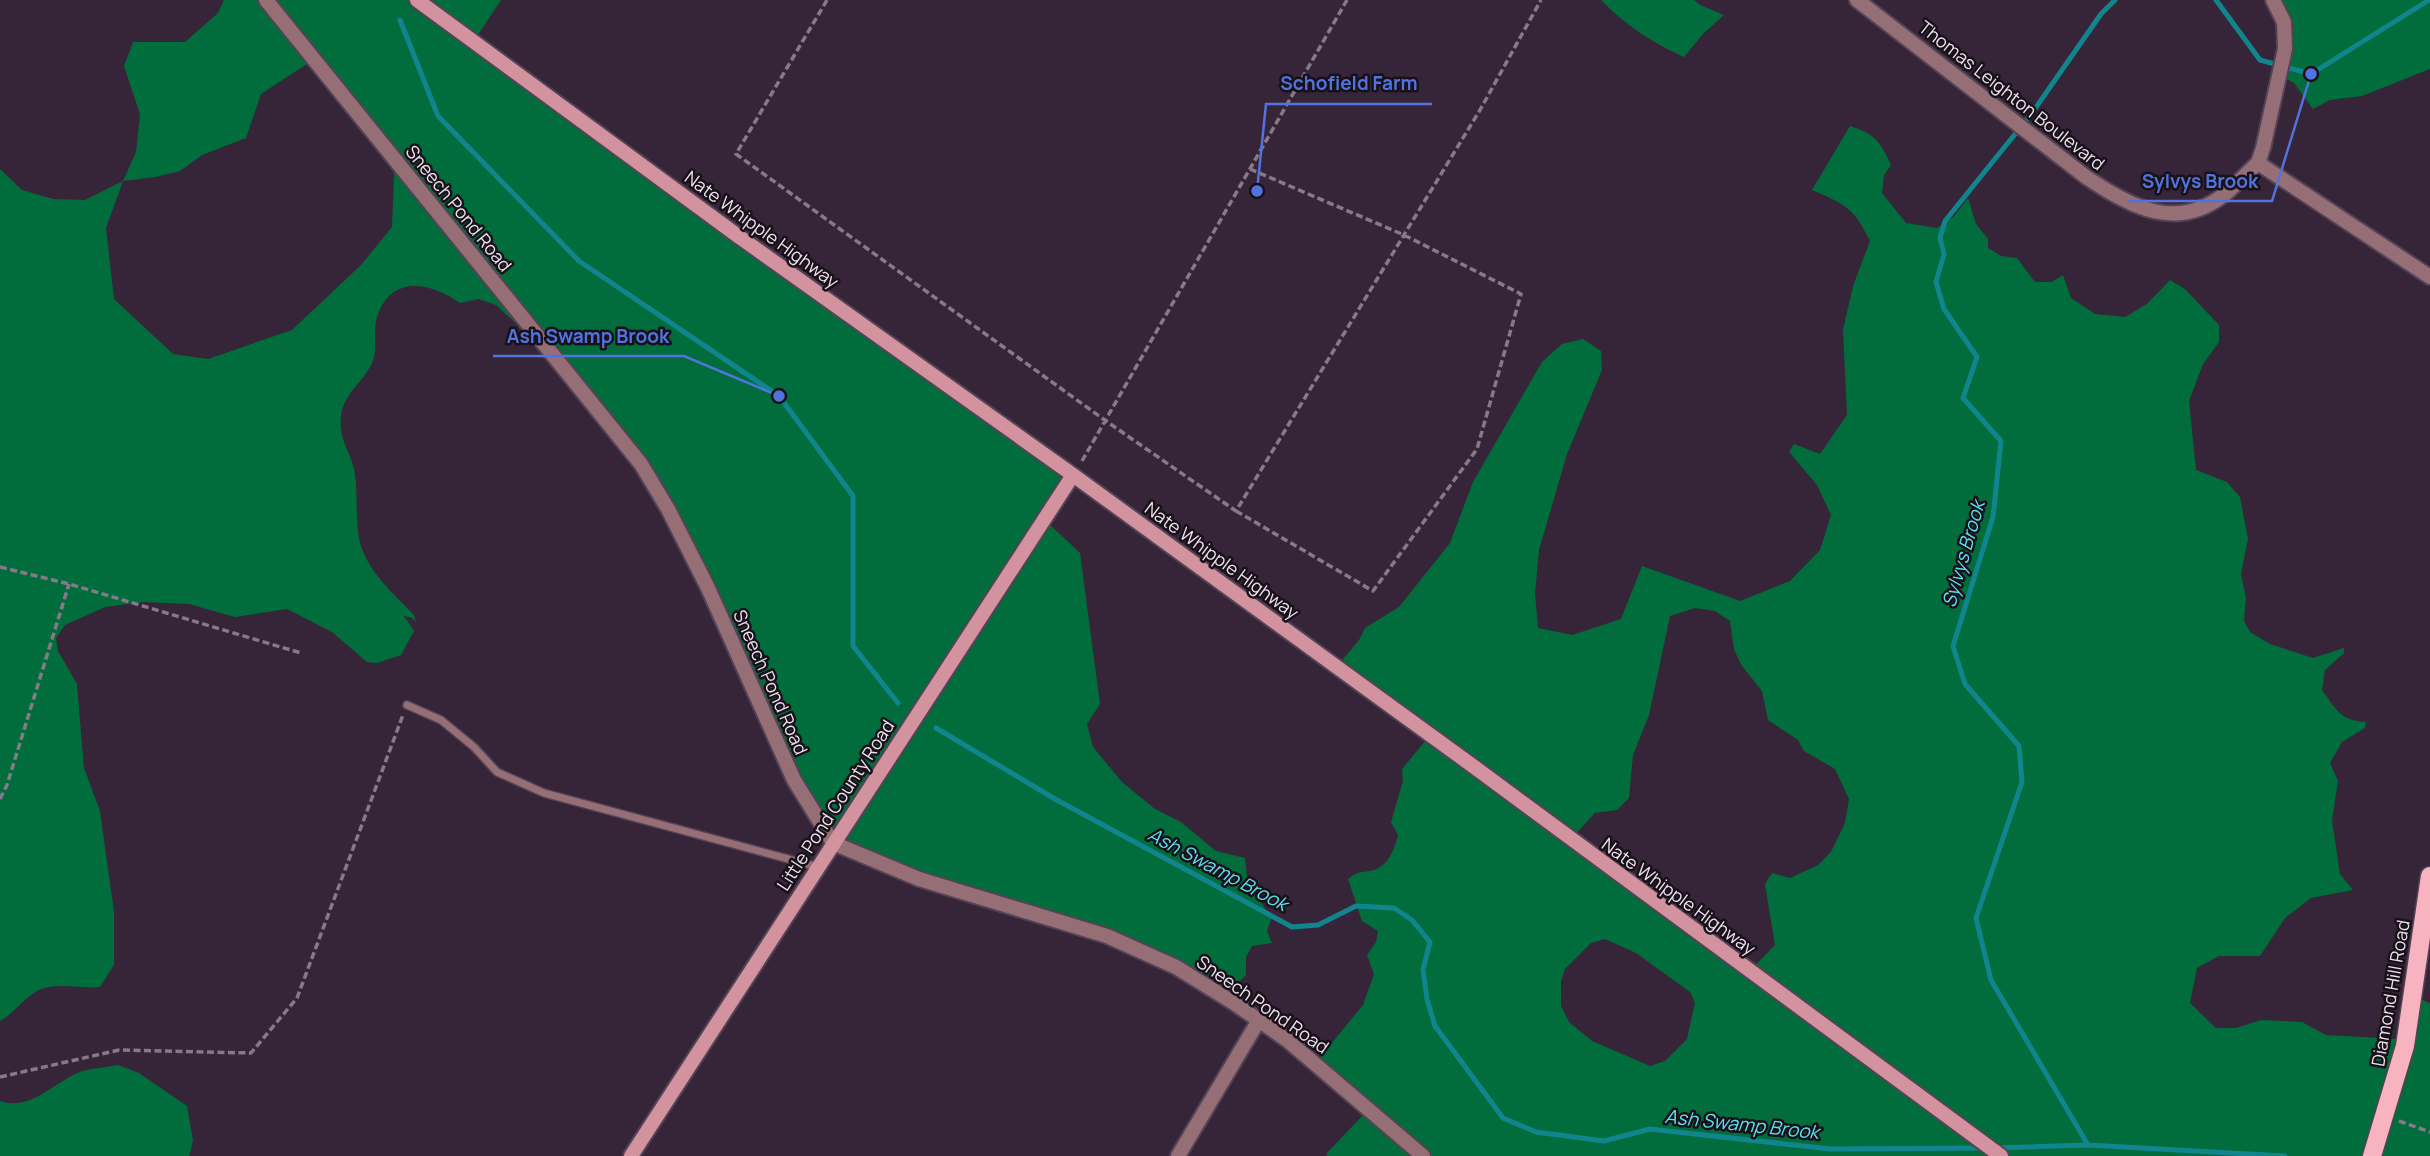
<svg xmlns="http://www.w3.org/2000/svg" width="2430" height="1156" font-family="Manrope,sans-serif">
	<style>
		.forest { fill: #016d3c; fill-rule: evenodd }
		.lines { fill: none; stroke-linecap: round; stroke-linejoin: round }
		.stream { stroke: #11858e; stroke-width: 5 }
		.lane-casing { stroke: #534355; stroke-width: 10 }
		.street-casing { stroke: #534355; stroke-width: 18 }
		.secondary-casing { stroke: #534355; stroke-width: 18 }
		.primary-casing { stroke: #534355; stroke-width: 21 }
		.path { stroke: #877989; stroke-width: 3.5; stroke-dasharray: 7 3.5; stroke-linecap: butt }
		.lane { stroke: #966e75; stroke-width: 7 }
		.street { stroke: #966e75; stroke-width: 14 }
		.secondary { stroke: #d2929e; stroke-width: 14 }
		.primary { stroke: #f7b4c0; stroke-width: 18 }
		.labels { text-anchor: middle; dominant-baseline: central; stroke-width: 5; stroke-linejoin: round; paint-order: stroke }
		.street-label { font-size: 18px; fill: #ece1ed; stroke: #19111a }
		.water-label { font-size: 19px; font-style: italic; fill: #5be1ed; stroke: #19111a }
		.leader { fill: none; stroke: #5173dd; stroke-width: 2.5 }
		.callout-dot { fill: #5173dd; stroke: #19111a; stroke-width: 2.5 }
		.callout-label { font-size: 19px; text-anchor: middle; font-weight: bold; fill: #5173dd; stroke: #19111a; stroke-width: 5; stroke-linejoin: round; paint-order: stroke }
	</style>
	<rect width="100%" height="100%" fill="#362538"/>
	<path class="forest" d="M224,0H501L472,44L700,215L1067,480L1047,522L1080,553L1100,704L1087,724L1093,747L1122,782L1155,809L1181,822L1216,851L1245,858L1247,877L1271,919L1267,931L1272,943L1252,946L1246,957V975L1220,1001L1179,973L1129,948L833,845L650,472L549,354L496,305L479,299L460,303C429,281 388,274 376,321C373,334 378,351 372,363C360,388 338,395 341,428C342,444 353,458 355,474C358,496 355,521 360,543C368,572 394,594 414,615L416,622L412,618L404,616L414,631L401,655L377,663L367,662L332,632L287,609L235,617L189,604L144,602L105,607L65,625L56,638L58,651L77,684L84,768L100,811L114,912V965L100,987C80,989 58,982 39,990C25,996 15,1013 0,1021V169L22,190L53,199L85,200L123,181L136,152L140,114L124,66L133,42H185L218,13ZM316,58L395,155L392,227L361,265L292,330L208,359L173,354L114,299L106,228L123,181L155,177L180,171L202,155L246,138L261,94Z
		M1601,0H1694L1700,5L1724,15L1703,34L1684,57C1654,44 1624,24 1601,0Z
		M2274,0H2430V69L2362,96L2330,100L2313,109L2294,83L2275,72L2281,18Z
		M1850,126C1875,134 1880,141 1891,165L1884,175L1882,193L1906,223L1937,228L1954,216L1968,198L1976,224L1988,239V248L2001,256L2017,258L2035,282H2052L2063,275L2071,298L2095,314L2125,317L2147,304L2170,280L2185,289L2219,325V342L2203,364L2189,401L2196,470L2227,482L2240,497L2248,539L2241,574L2246,598L2244,621L2250,632L2270,644L2313,658L2344,648V653L2325,670L2322,690C2336,709 2340,721 2366,722L2365,728L2342,742L2330,763L2338,781L2332,820L2340,874L2353,890L2311,898L2285,918L2260,956H2219L2197,968L2190,1003L2216,1028H2236L2261,1020L2302,1022L2326,1035L2398,1039L2415,997L2430,1003V1156H1328L1326,1154L1365,1113L1313,1066L1363,1005L1374,974L1367,955L1376,942L1378,931L1362,921L1348,879C1359,871 1358,873 1370,871C1388,868 1394,850 1398,835L1391,822L1403,781L1402,769L1426,740L1334,670L1359,640L1365,628L1399,607L1450,543L1473,482L1542,362L1562,344L1583,339L1601,351L1602,370L1567,454L1539,550L1535,593L1538,628L1572,635L1621,619L1642,566L1740,601L1790,581L1820,550L1831,515L1817,485L1789,452L1794,444L1820,454L1847,415L1843,330L1853,286L1870,241C1854,208 1845,204 1812,190ZM1695,608L1715,611L1730,621L1734,650L1742,666L1762,691L1768,720L1798,740L1804,751L1835,769L1849,799L1845,823L1831,852L1818,865L1790,878L1772,873L1765,884L1775,945L1749,972L1570,840L1595,813L1617,810L1629,798L1633,755L1649,715L1670,616ZM1605,939L1636,953L1690,992L1695,1003L1687,1039L1665,1061L1650,1066L1592,1041L1569,1022L1561,1006V981L1565,969L1591,943Z
		M118,1065L139,1073L187,1106L193,1141L189,1156H0V1101C28,1111 51,1086 75,1074C87,1068 105,1068 118,1065Z"/>
	<g class="lines">
		<path class="stream" d="M2216,0L2260,60L2311,74L2429,0
			M400,20L438,116L579,261L779,396L853,496V646L898,703
			M936,728L1055,799L1292,927L1318,925L1356,906L1394,908L1412,920L1430,942L1423,970L1427,999L1435,1026L1503,1118L1536,1132L1604,1141L1650,1129L1831,1149L1985,1148
			M2088,1145L1991,980L1976,918L2022,782L2019,746L1965,684L1953,646L1993,517L2001,441L1963,398L1977,357L1944,309L1936,282L1944,254L1940,238L1945,221L2032,113L2101,14L2115,0
			M1995,1148L2088,1145L2285,1156"/>
		<g class="lane-casing">
			<path id="lane" d="M407,705L441,720L474,747L497,772L544,793L818,867"/>
		</g>
		<g class="street-casing">
			<path id="street" d="M266,0L641,464L668,509L708,588L794,780L833,843L919,879L1107,936L1176,967L1234,1003L1287,1040L1423,1156
				M1857,0L2086,177C2130,207 2178,233 2226,193C2237,184 2247,173 2258,163
				M2273,0L2284,22L2285,49L2263,148L2258,163L2430,277
				M1178,1156L1259,1020"/>
		</g>
		<g class="secondary-casing">
			<path id="secondary" d="M417,0L738,236L1073,475L1477,769L2001,1156
				M631,1156L1073,475"/>
		</g>
		<g class="primary-casing">
			<path id="primary" d="M2372,1156L2405,1046L2430,876"/>
		</g>
		<path class="path" d="M827,0L736,154L1106,421L1236,511L1480,110L1541,0
			M1082,461L1347,0
			M1236,511L1373,591L1477,449L1521,294L1404,235L1250,169
			M0,567L69,584L301,653
			M0,799L7,785L69,584
			M0,1077L119,1050L251,1053L297,998L403,715
			M2399,1121L2430,1132"/>
		<use href="#lane" class="lane"/>
		<use href="#street" class="street"/>
		<use href="#secondary" class="secondary"/>
		<use href="#primary" class="primary"/>
	</g>
	<g class="labels">
		<g class="street-label">
			<text transform="translate(2012 95) rotate(38)">Thomas Leighton Boulevard</text>
			<text transform="translate(459 208) rotate(51)">Sneech Pond Road</text>
			<text transform="translate(762 229) rotate(36)">Nate Whipple Highway</text>
			<text transform="translate(1222 560) rotate(36)">Nate Whipple Highway</text>
			<text transform="translate(771 682) rotate(66)">Sneech Pond Road</text>
			<text transform="translate(835 805) rotate(-57)">Little Pond County Road</text>
			<text transform="translate(1679 896) rotate(36)">Nate Whipple Highway</text>
			<text transform="translate(2390 993) rotate(-80)">Diamond Hill Road</text>
			<text transform="translate(1263 1004) rotate(35)">Sneech Pond Road</text>
		</g>
		<g class="water-label">
			<text transform="translate(1963 554) rotate(-74)">Sylvys Brook</text>
			<text transform="translate(1218 869) rotate(28)">Ash Swamp Brook</text>
			<text transform="translate(1742 1124) rotate(6)">Ash Swamp Brook</text>
		</g>
	</g>
	<path class="leader" d="M1257 191L1266 104H1432M2311 74L2272 201H2127M779 396L684 356H493"/>
	<g class="callout-dot">
		<circle cx="1257" cy="191" r="7"/>
		<circle cx="2311" cy="74" r="7"/>
		<circle cx="779" cy="396" r="7"/>
	</g>
	<g class="callout-label">
		<text x="1349" y="90">Schofield Farm</text>
		<text x="2200" y="188">Sylvys Brook</text>
		<text x="588" y="343">Ash Swamp Brook</text>
	</g>
</svg>
